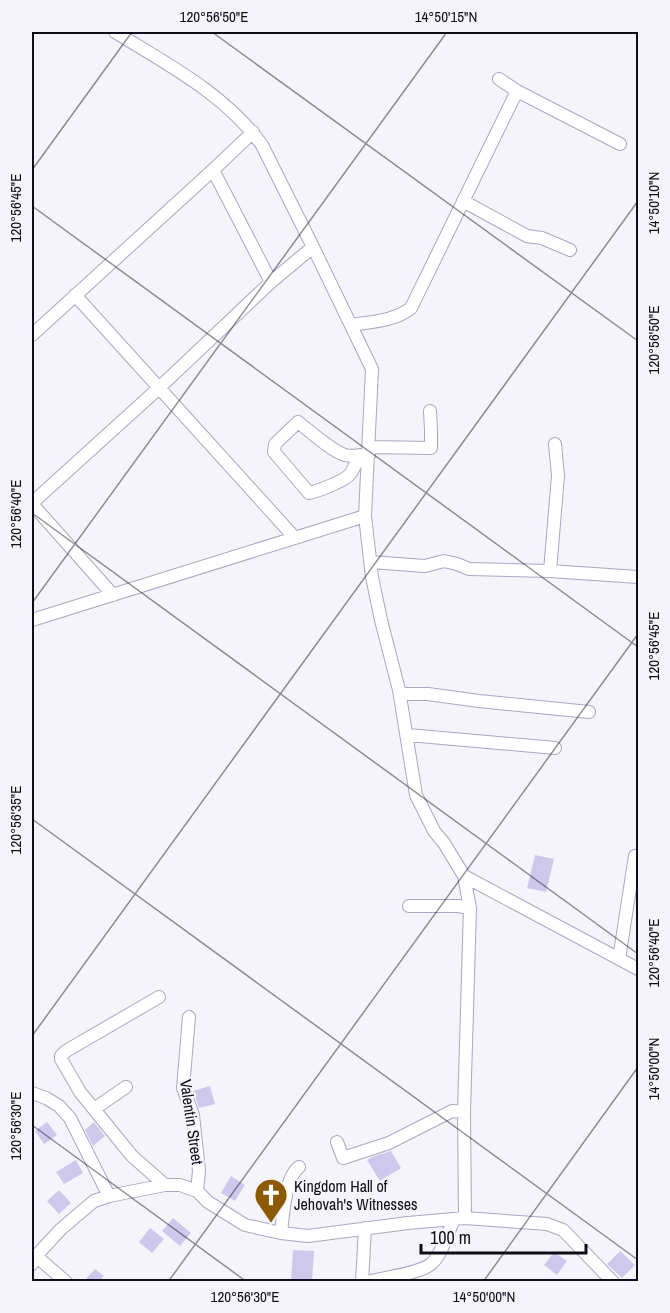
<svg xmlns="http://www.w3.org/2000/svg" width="670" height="1313" font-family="'Archivo Narrow',sans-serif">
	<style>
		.building { fill: #cec9ec }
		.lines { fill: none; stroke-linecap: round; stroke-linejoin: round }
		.minor-casing { stroke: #aaa6c8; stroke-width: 14 }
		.minor { stroke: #fff; stroke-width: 12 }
		.ticks { fill: none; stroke: #0f0d19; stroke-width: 1.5; stroke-opacity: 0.45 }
		.labels { text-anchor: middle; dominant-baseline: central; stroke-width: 4.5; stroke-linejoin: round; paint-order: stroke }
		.street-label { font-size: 16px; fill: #0f0d19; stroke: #f5f4fb }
		.poi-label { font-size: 16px; fill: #0f0d19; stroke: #f5f4fb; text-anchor: start }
		.neatline { fill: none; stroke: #0f0d19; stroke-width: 2 }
		.ticks-label { font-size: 15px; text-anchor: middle; fill: #0f0d19 }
	</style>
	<rect width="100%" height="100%" fill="#f5f4fb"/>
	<path class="building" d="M535,855L554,859L546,892L527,888Z
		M210,1086L215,1104L199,1108L193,1091Z
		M47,1122L57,1135L44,1144L35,1131Z
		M94,1122L105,1136L93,1146L85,1130Z
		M391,1151L401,1168L380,1181L367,1160L372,1157Z
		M76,1160L83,1173L64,1184L56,1172Z
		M231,1176L245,1185L235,1201L221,1193Z
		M59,1190L71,1203L59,1214L47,1201Z
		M173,1218L191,1233L180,1246L162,1231Z
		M150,1228L164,1239L152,1253L139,1242Z
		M293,1250L314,1251L312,1281H291Z
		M620,1251L635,1265L622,1278L607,1264Z
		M554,1252L567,1261L557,1275L544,1265Z
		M95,1269L104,1276L99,1281H84Z"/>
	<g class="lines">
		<g class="minor-casing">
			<path id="minor" d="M115,32C167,64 225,94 262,145L313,247L372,369L365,516L372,577L381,620L399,690L416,795L434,831L444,843L464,876L470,908L464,1112L465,1218
				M499,79L517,91L620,144
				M213,170L271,282
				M463,201L527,236L542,238L570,250
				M75,295L295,538
				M351,325C370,322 395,321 411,308L517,91
				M32,335L213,170L253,132
				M370,447L431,448V430L430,411
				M359,455C357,461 354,469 350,474C345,481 318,491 309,493L274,452L275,444L298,422C310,431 331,451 345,455C352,457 361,455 369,455
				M32,503L160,387L271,282L313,247
				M32,504L113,595
				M371,562L425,566L444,561L457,564L469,569L550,571L638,577
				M550,571L558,476L555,444
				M32,620L365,516
				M400,694H428L479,701L589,712
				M408,735L555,748
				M464,876L638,969
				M409,906H458L470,908
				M619,959L635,856
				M159,997L66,1051L61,1056V1059L80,1092L132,1156L165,1185
				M189,1017L183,1088L193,1115L199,1171L197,1191
				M32,1093L46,1098L59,1106L70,1118L109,1196
				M94,1109L126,1087
				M337,1142L343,1158L389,1143L452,1111L464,1112
				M281,1233C283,1216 285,1177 299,1167
				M36,1256L66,1282
				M32,1264L36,1256L61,1229L94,1201L109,1196L165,1185H180L197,1191L208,1202L245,1225L281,1233L308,1236L408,1223L465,1218L547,1224L563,1230L613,1282
				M362,1282L365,1228
				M368,1282C384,1277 419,1274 431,1264C442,1255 448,1232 454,1219"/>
		</g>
		<use href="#minor" class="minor"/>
	</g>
	<path class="ticks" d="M212,32L638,341M634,32L638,35M32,170L132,32M32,206L638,647M32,513L638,954M32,603L447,32M32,819L638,1260M32,1036L638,201M32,1125L247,1282M168,1282L638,634M483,1282L638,1067"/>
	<defs>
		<g id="church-pin" transform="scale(1.725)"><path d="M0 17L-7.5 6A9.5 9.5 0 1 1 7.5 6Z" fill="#8b5a03" stroke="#f5f4fb"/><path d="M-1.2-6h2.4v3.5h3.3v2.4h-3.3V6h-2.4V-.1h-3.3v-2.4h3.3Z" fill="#fff"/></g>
	</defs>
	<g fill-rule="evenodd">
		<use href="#church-pin" x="271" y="1195"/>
	</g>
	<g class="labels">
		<g class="street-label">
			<text transform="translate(192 1122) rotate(82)">Valentin Street</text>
		</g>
		<g class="poi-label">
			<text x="294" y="1186">Kingdom Hall of<tspan x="294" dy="18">Jehovah's Witnesses</tspan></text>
		</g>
	</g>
	<rect width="670" height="1313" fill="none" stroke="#f5f4fb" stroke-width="66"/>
	<path d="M421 1244v9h165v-9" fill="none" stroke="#0f0d19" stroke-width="3"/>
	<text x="430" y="1244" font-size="18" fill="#0f0d19" stroke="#f5f4fb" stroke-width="4.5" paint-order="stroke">100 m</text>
	<rect x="33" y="33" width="604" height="1247" class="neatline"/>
	<g class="ticks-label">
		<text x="214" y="22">120°56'50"E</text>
		<text x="446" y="22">14°50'15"N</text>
		<text transform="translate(654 203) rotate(-90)" y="5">14°50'10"N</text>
		<text transform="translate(16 208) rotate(-90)" y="5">120°56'45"E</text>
		<text transform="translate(654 340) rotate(-90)" y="5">120°56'50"E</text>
		<text transform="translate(16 514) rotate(-90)" y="5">120°56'40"E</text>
		<text transform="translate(654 646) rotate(-90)" y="5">120°56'45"E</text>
		<text transform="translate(16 820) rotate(-90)" y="5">120°56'35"E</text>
		<text transform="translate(654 953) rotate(-90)" y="5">120°56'40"E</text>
		<text transform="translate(654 1069) rotate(-90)" y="5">14°50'00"N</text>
		<text transform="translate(16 1126) rotate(-90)" y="5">120°56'30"E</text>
		<text x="245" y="1302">120°56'30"E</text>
		<text x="484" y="1302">14°50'00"N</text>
	</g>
</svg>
